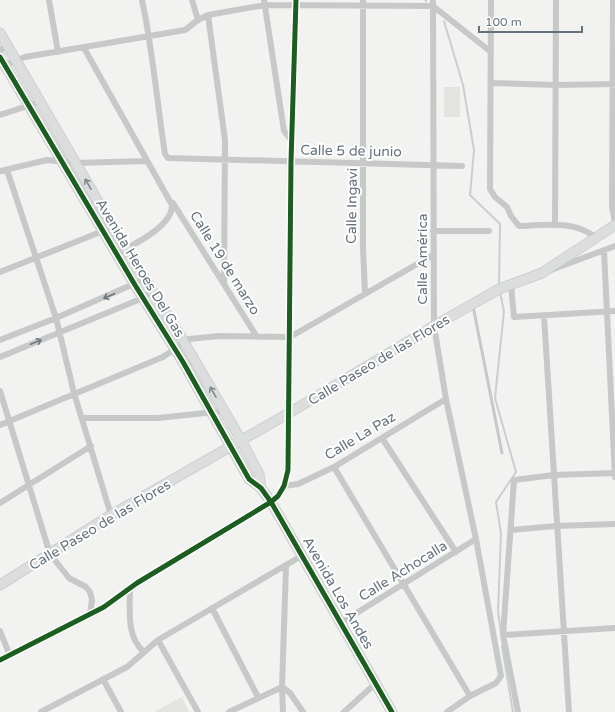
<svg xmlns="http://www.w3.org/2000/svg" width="615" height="712" font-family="'Varela Round',sans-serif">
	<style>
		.park { fill: #e2e5df }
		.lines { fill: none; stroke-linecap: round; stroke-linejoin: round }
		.stream { stroke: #c8cfd1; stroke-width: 2 }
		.secondary-casing { stroke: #cecfcf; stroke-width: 11 }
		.lane { stroke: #c7c8c8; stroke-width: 3 }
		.street { stroke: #c7c8c8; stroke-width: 6 }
		.secondary { stroke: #dcdddd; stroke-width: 9 }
		.cycleway-casing { stroke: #fff; stroke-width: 8 }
		.cycleway { stroke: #1b5e20; stroke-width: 5 }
		.oneway { stroke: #7e8890 }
		.oneway2 { stroke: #6b7781 }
		.labels { text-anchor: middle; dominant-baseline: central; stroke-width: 4; stroke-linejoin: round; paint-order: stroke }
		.street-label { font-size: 14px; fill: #66737d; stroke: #fff }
	</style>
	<rect width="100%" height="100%" fill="#f2f2f1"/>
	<path class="park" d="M444,87H460V117H444Z
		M182,697L189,712H154Z"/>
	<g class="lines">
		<path class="stream" d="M425,0L426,1
			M444,21L463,85L474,150L470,195L500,224L499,286
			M500,292L504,311L495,398L516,472L496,502L501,533L498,611L501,632
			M502,646L513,712"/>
		<g class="secondary-casing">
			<path id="secondary" d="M0,33L113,227L184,342L241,440L259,474L261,488
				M0,57L135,285L183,362L249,479L261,488L271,502L392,712
				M0,585L111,515L289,413L434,326L499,289L542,273L615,225"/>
		</g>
		<path class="lane" d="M473,306L502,453"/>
		<path class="street" d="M49,0L58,52
			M142,0C153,51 157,103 165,154L168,158L462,166
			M192,0L198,20
			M264,0L284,131L291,140
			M363,0V248L365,293
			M433,0L434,326L446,399L476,539L501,676L496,683L470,696L447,712
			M491,0L490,189L495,197L507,207L511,216L519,226C544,225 574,220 595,237
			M613,0L612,206L615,224
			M208,15L225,140L224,284
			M84,48L172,205C173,226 133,245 116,254
			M0,50L8,46
			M5,65L25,57L185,30L198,20L208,15L265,5L433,6L491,52
			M491,83L556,85L615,84
			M0,115L40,102
			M7,170L56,318L74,393L111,515
			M0,171L47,160L75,163L147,161
			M173,203L257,337
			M555,224L556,0
			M433,231H489
			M604,251L615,477
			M551,270L615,246
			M0,272L113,227
			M511,285L514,317L615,311
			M544,316L569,712
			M0,340L56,318L145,279
			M0,357L143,298L152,291
			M0,391L50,554L69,578L86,587L90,592L92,600L90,615
			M82,418H158L224,411
			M0,425L163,357L189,339L219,336L290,337L433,255
			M382,438L456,552
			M334,467L470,696
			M284,486L298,484L334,467L446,399
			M0,503L91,446
			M511,530L556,526L615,524
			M130,588C130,610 126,637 144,652
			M212,608L258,697
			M342,622L476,539
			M0,631L10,656
			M503,635L615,628
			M158,640L198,712
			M0,660L104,607L137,583L271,502L278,496L284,486L288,470L291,162L296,0
			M103,679L121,712
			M41,712L127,667L158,640L303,555
			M229,712L282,687L290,693L303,712
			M283,712L282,687L286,566
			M344,712L376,683
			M518,712L503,635L514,480L554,475L615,473"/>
		<use href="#secondary" class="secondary"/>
		<g class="cycleway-casing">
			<path id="cycleway" d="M0,57L135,285L183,362L249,479L261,488L271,502L392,712
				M0,660L104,607L137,583L271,502L278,496L284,486L288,470L291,162L296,0"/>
		</g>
		<use href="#cycleway" class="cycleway"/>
	</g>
	<defs><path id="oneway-shaft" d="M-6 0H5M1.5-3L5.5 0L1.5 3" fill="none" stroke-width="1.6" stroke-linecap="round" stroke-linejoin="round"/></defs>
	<g class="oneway">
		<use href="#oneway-shaft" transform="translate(88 184) rotate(-120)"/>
		<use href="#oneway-shaft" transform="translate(213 392) rotate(-120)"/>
	</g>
	<g class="oneway2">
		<use href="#oneway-shaft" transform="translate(109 296) rotate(157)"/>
		<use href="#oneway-shaft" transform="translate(36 342) rotate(-22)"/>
	</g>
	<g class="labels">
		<g class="street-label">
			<text transform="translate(351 151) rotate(1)">Calle 5 de junio</text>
			<text transform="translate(352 206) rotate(-89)">Calle Ingavi</text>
			<text transform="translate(422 259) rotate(-90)">Calle América</text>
			<text transform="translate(225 263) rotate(58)">Calle 19 de marzo</text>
			<text transform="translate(140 268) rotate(59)">Avenida Heroes Del Gas</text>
			<text transform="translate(379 360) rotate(-31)">Calle Paseo de las Flores</text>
			<text transform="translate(360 436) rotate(-31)">Calle La Paz</text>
			<text transform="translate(100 525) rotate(-31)">Calle Paseo de las Flores</text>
			<text transform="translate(403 571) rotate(-32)">Calle Achocalla</text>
			<text transform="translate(338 593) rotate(60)">Avenida Los Andes</text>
		</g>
	</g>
	<path d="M479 26v6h103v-6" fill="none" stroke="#66737d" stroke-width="2"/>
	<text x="485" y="26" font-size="12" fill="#66737d" stroke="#ffffff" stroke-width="3" paint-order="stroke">100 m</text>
</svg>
